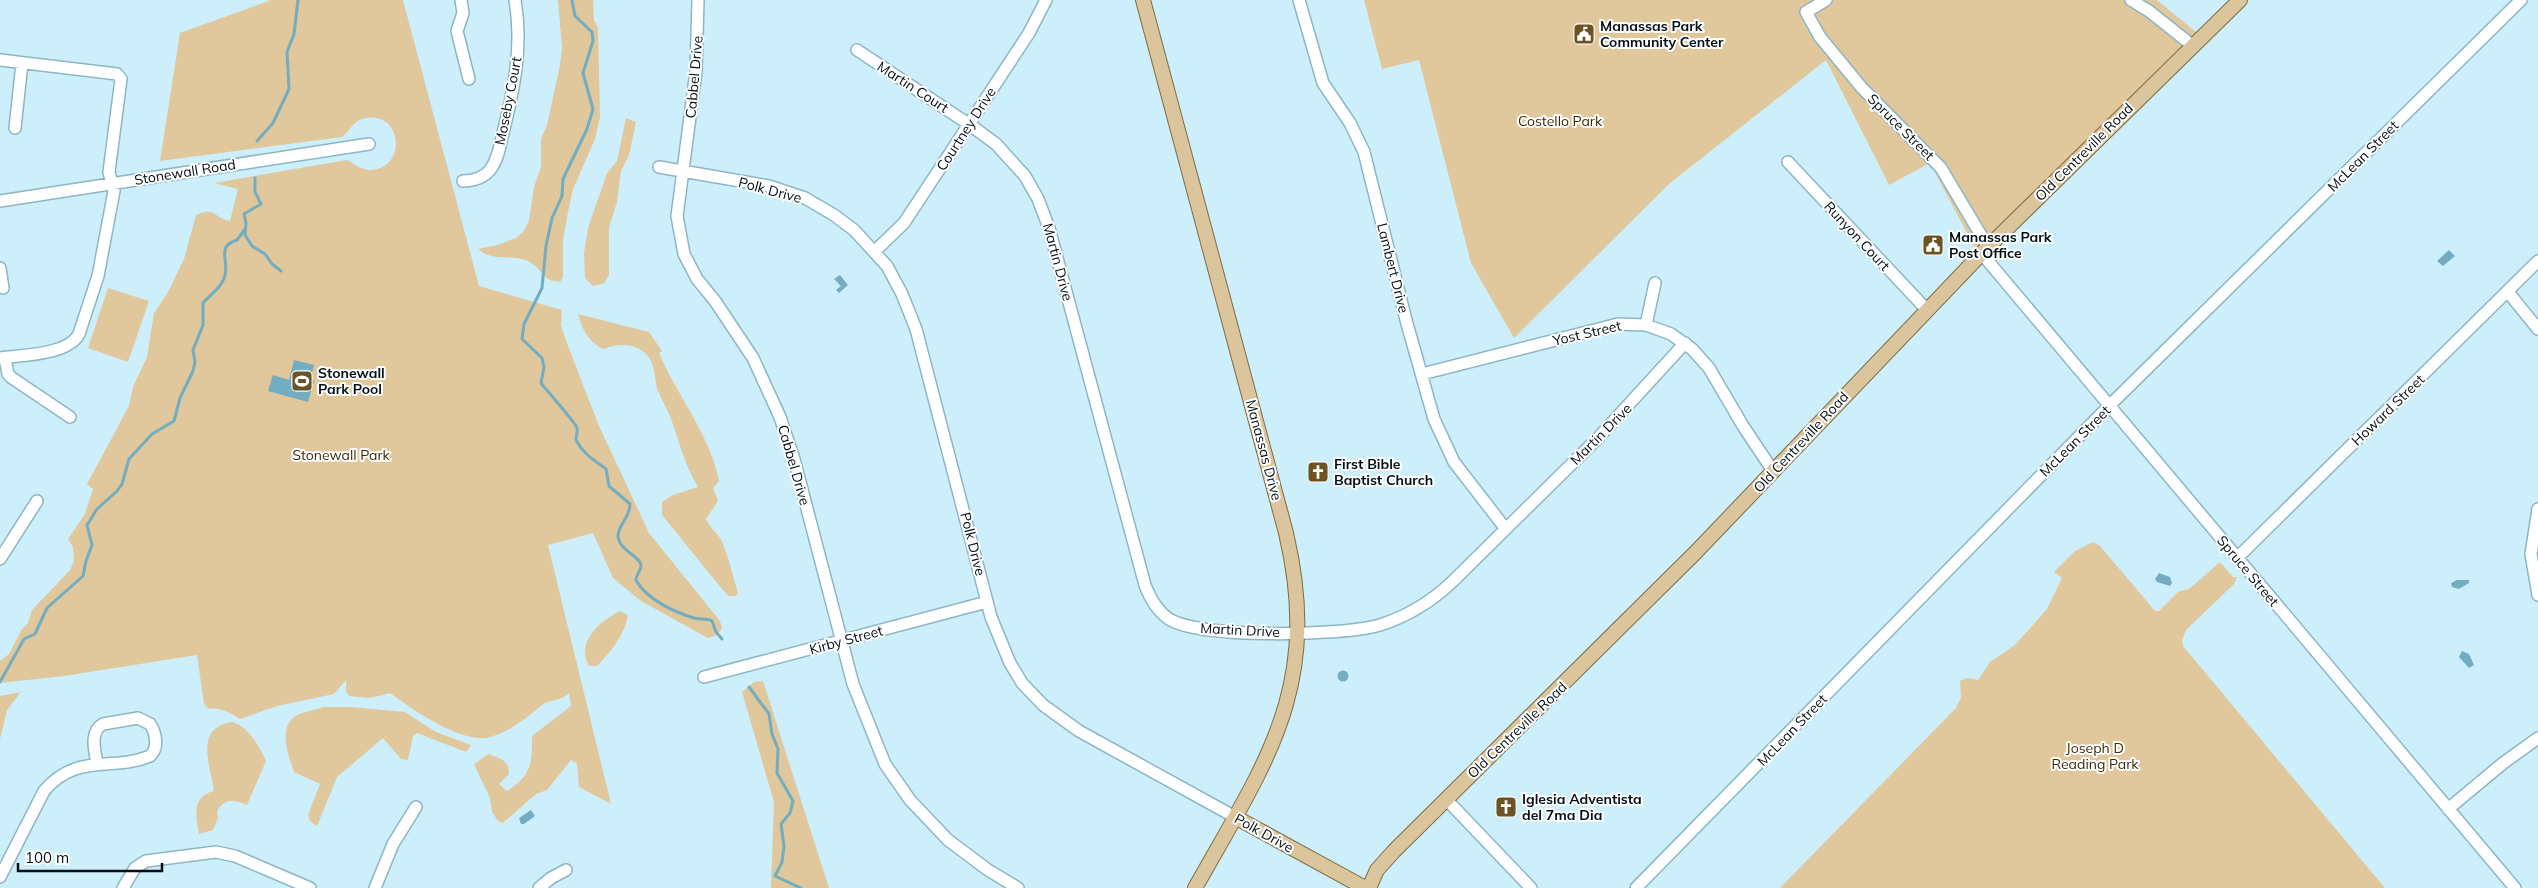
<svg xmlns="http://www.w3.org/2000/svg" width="2538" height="888" font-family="Mulish,sans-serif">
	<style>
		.green { fill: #e0c79c }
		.water { fill: #72adc1 }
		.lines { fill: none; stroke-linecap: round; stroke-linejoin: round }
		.stream { stroke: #72adc1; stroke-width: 3 }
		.minor-casing { stroke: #8db6c5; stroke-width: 14 }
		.major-casing { stroke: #7f6c42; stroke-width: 16 }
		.minor { stroke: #fff; stroke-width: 11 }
		.major { stroke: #dac59d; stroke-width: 14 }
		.labels { text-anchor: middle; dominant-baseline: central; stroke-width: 4; stroke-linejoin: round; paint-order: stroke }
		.poi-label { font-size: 14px; font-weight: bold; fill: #020f15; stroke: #fff; text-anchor: start }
		.street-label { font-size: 14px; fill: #020f15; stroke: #fff }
		.park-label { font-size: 14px; fill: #3c2a03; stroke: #fff }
	</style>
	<rect width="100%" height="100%" fill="#cdeffb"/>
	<path class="green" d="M271,0H403L479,286L562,310L561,325L565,338L599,426L649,533L720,621L722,629L715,636L708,638L641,601L613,578L593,533L548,545L611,804L579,787L577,763L571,760L547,790L536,794L503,823L498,821L492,812L490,798L474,764L489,754L503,760L508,766L509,774L499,784L507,791C532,775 532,764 532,736L571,706L569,693C562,701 550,699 542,705C527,718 505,735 486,738C457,741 412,709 390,693L370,698L349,696L346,691V680L334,694L277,706L240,719C229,713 221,707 209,709L204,704L197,655L64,676L0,683V661L9,654L22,629L28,623L32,610L70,570L74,561L73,547L68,539L85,514L93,489L87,484L129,406L133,387L147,357L154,313L167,294L184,259L196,215C216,206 214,219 230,221L238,189L214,183L347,160C354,164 360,169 368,170C409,171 403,107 362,119C353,121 349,132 342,137L160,161L180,33Z
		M558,0H593L594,20L598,28L600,117L595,139L573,189L568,212L563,240V277L561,281C545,285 540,266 528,261C512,254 491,262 478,249L498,245L516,238L523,232L529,221L534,187L541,167V139L547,125L560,65L562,48Z
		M1364,0H2157L2197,33L1976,250L1930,163L1889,185L1826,60L1669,184L1514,338L1471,263L1419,60L1382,69Z
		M626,118L636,122L629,155L621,171L617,202L609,227V275L604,283L593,286L585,278L584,253L588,228L607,173L617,161Z
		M108,288L149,301L128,362L88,348Z
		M578,314L649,332L662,351L659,353C677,396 710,434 719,481L713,488L718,501L706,519C710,528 715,531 720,538C725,545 735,582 738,593L735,596H729L722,589L662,515V502L673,495L698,487C683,461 680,443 670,416C666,407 662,400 658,391C654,381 657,367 647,355C636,343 618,343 604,349C590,344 581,328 578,314Z
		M2093,542L2100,546L2155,611H2159L2179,591L2189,589L2220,562L2233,577H2237L2234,584L2186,630L2182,640L2183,646L2385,888H1780L1956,708L1961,697L1960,681L1967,678L1978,680L1990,662L2015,645L2047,609L2062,578L2054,572L2075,551Z
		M620,611L628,615C625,634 610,653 597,666H589C575,642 601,620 620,611Z
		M763,681L829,888H771L774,802L742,692L754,682Z
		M21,692L7,710L0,739V696Z
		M323,707H350L405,712L436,732L471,745L466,752L417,733L413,736L408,760L401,759L383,738L337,777L317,826L310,821L308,815L320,784L294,772C289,757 277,727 296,716C304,711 314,711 323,707Z
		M232,722C248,726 260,747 266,761L247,805C234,800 226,797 217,811L218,818L213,830L199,834C196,815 191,797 214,791C210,764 194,728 232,722Z"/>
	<path class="water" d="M2449,250L2455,256L2443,266L2437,261Z
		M840,275L848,285L839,293L836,290L841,286L834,279Z
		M294,360L314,365L310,379L314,381L308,402L268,391L273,375L289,380Z
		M2159,573L2170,577L2172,583L2170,586L2157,582L2155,579Z
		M2457,580H2469V583L2459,589L2452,587L2451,583Z
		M2462,651L2469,654L2474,665L2469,668L2459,657Z
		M1337.5 676a5.5 5.5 0 1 1 11 0a5.5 5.5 0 1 1-11 0Z
		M531,810L535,816L524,824H521L519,818Z"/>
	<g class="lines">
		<path class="stream" d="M572,0L575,16L592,32L593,41L583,73L593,109L587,129L563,179L562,196L552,218L546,246L542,288L524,324L522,339L542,358L544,367L541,383C547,391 576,423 577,428C578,431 576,436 576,440C583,454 594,460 606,469L609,486L630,504C630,518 618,525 618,536C619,551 642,557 641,566C641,570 636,575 636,580C646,599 674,612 694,618C700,620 707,618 712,621L716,632L722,639
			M257,141L273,123L289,89L287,52L294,34L298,0
			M255,178V192L261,204L244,214L246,223L245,235L252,246L265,254L272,264L281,271
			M0,682L24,639L35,634L47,608L83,576L86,561L92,545L87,525L97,509L117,491L122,484L129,459L152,434L174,421L180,398L193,371L195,362L193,350L203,325V303C210,295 223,286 225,275C229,261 216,246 237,240L245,229
			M749,687L769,714L772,734L778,749L777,773L793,801L790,813L781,824L784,846L782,862L775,876L801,888"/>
		<g class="minor-casing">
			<path id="minor" d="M461,0L463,13L457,31L469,79
				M698,0L696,71L677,216L684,254L697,279L715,301L753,358L780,417L794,459L853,684L885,764L910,800L948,840L988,870L1018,888
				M1299,0L1323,83L1350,123L1364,152L1406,320L1434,419L1454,462L1505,528
				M1826,0L1806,12L1820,37L1862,88L1941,168L1988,247
				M2131,0L2149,11L2193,46
				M857,50L973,127L996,144L1025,176L1038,199L1049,228L1145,585C1150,598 1157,611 1169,619C1201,639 1343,636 1380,625C1408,616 1431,602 1452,582L1598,438L1685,343
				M0,60L117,74L121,79L109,172L114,191L98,276L79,334C68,355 22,355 0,358
				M15,128L22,63
				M1788,162L1927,310
				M659,167L769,186L805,198L834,215L854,230L887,266L902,294L916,329L991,617L1010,663L1022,683L1043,705L1079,731L1235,817
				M463,181C474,181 483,178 490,170C498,160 500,145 503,133C514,89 523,46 515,0
				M0,201L369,144
				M875,251L904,223L1029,33L1046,0
				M1982,254L2515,888
				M0,268L3,288
				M2508,292L2538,329
				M1646,325L1655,283
				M5,358L8,374L12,378L70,417
				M1422,374L1618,324L1646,325L1671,334L1692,349L1709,368L1743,426L1773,471
				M2538,509L2531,554L2538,595
				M2237,558L2538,261
				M0,559L37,501
				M704,677L987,602
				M1446,799L1531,888
				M2448,809L2502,764L2538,738
				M0,877L44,791C77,752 112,772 150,756C159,748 156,733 150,724L138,718L103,724C89,732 95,751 97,764
				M123,888L135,868L146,861L216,852L235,856L310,888
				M375,888L393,844L416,807
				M539,888L551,878L566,870
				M1636,888L2109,406L2521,0"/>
		</g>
		<g class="major-casing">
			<path id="major" d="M1143,0L1286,533C1322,687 1267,760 1195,888
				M1235,817L1365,888
				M1369,888L1377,870L1394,851L1695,553L1983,252L2240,0"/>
		</g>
		<use href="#minor" class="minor"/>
		<use href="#major" class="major"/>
	</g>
	<defs>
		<g id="civic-square" transform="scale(1.125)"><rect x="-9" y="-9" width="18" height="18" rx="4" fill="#6c5324" stroke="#fff"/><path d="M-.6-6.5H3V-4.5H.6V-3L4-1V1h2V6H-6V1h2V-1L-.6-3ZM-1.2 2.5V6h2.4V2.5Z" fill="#fff"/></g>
		<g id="stadium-square" transform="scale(1.125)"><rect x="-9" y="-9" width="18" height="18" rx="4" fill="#6c5324" stroke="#fff"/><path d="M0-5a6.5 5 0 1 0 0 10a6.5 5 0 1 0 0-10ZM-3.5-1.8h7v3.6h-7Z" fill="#fff"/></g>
		<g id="church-square" transform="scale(1.125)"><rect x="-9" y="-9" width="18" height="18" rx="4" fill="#6c5324" stroke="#fff"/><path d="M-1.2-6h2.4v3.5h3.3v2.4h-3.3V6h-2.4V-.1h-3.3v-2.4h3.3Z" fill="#fff"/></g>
	</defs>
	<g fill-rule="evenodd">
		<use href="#civic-square" x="1584" y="34"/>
		<use href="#civic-square" x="1933" y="245"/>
		<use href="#stadium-square" x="302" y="381"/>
		<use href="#church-square" x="1318" y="472"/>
		<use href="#church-square" x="1506" y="807"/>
	</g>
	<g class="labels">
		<g class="poi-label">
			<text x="1600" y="26">Manassas Park<tspan x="1600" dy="16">Community Center</tspan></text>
			<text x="1949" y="237">Manassas Park<tspan x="1949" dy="16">Post Office</tspan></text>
			<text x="318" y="373">Stonewall<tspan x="318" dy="16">Park Pool</tspan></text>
			<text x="1334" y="464">First Bible<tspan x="1334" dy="16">Baptist Church</tspan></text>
			<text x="1522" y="799">Iglesia Adventista<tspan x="1522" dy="16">del 7ma Dia</tspan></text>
		</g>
		<g class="street-label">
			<text transform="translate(694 77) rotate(-85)">Cabbel Drive</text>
			<text transform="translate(913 87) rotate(33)">Martin Court</text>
			<text transform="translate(508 101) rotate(-79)">Moseby Court</text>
			<text transform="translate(1901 127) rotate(45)">Spruce Street</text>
			<text transform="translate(966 129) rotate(-57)">Courtney Drive</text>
			<text transform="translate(2084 152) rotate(-45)">Old Centreville Road</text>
			<text transform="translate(2363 156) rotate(-45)">McLean Street</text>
			<text transform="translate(185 172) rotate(-9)">Stonewall Road</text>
			<text transform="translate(770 190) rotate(15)">Polk Drive</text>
			<text transform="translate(1857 236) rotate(47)">Runyon Court</text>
			<text transform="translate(1058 262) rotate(75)">Martin Drive</text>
			<text transform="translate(1393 268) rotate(76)">Lambert Drive</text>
			<text transform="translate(1587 333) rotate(-13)">Yost Street</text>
			<text transform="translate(2388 410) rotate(-44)">Howard Street</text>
			<text transform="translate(1601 434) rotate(-45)">Martin Drive</text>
			<text transform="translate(2075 441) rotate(-45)">McLean Street</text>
			<text transform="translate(1801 442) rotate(-47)">Old Centreville Road</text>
			<text transform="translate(1264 450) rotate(75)">Manassas Drive</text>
			<text transform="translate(794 465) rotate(74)">Cabbel Drive</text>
			<text transform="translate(973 544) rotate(76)">Polk Drive</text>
			<text transform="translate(2248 571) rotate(50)">Spruce Street</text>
			<text transform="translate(1240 630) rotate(3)">Martin Drive</text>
			<text transform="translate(846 640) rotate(-15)">Kirby Street</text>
			<text transform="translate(1517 730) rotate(-44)">Old Centreville Road</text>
			<text transform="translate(1792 730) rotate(-46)">McLean Street</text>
			<text transform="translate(1264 833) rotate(29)">Polk Drive</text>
		</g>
		<g class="park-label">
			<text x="1560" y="121">Costello Park</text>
			<text x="341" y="455">Stonewall Park</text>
			<text x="2095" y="748">Joseph D<tspan x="2095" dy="16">Reading Park</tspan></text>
		</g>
	</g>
	<path d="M18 863v8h144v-8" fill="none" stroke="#020f15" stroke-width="2.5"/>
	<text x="25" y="863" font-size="15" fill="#020f15" stroke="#ffffff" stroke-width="4" paint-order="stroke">100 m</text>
</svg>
